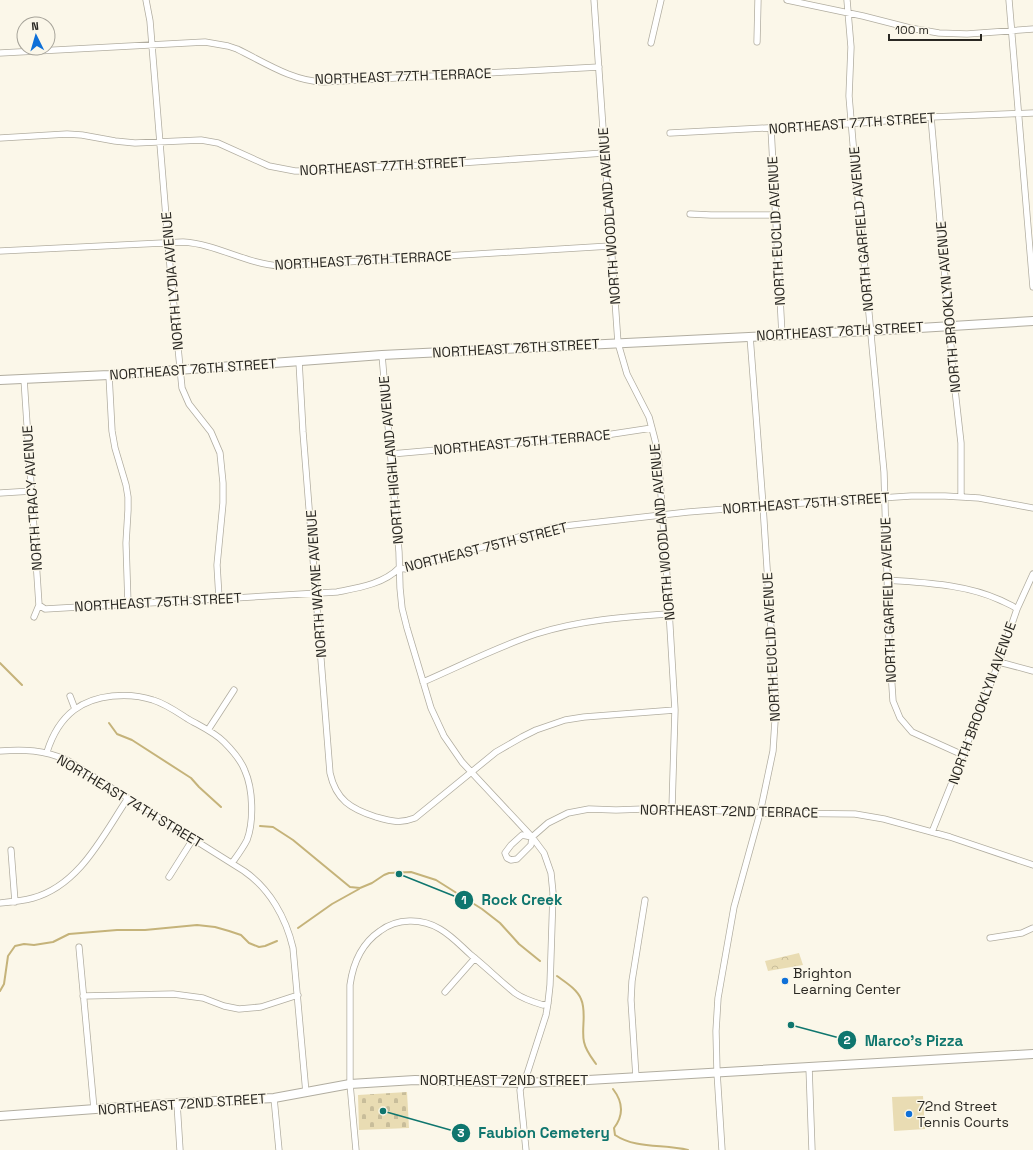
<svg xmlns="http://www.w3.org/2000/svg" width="1033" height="1150" font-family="'Space Grotesk',sans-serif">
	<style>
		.cemetery { fill: url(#cemetery-stones) }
		.park { fill: url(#park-crowns) }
		.pitch { fill: #e9dcb3 }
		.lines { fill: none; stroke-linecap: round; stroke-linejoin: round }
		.stream { stroke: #c5b37a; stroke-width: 2 }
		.street-casing { stroke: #b1ada0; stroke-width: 7 }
		.secondary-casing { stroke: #b1ada0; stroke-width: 10 }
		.street { stroke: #fff; stroke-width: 5.5 }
		.secondary { stroke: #fff; stroke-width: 8 }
		.poi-dot { fill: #0f70d8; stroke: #fbf7e9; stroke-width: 1.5 }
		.labels { text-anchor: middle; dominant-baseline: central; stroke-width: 3; stroke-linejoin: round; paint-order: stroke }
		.street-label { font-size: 14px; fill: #2a2823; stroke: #fbf7e9 }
		.poi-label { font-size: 14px; fill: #2a2823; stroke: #fbf7e9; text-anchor: start }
		.leader { fill: none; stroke: #0f766e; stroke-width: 1.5 }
		.callout-dot { fill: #0f766e; stroke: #fbf7e9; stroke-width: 1.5 }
		.mark-label { font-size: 12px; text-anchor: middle; font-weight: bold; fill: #fff }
		.callout-label { font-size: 15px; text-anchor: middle; font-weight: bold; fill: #0f766e; stroke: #fbf7e9; stroke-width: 3; stroke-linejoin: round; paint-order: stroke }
	</style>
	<defs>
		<pattern id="cemetery-stones" width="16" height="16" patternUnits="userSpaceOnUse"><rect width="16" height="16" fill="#e9dcb3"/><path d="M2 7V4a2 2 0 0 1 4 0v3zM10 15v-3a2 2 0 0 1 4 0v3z" fill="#c8bd9a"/></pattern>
		<pattern id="park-crowns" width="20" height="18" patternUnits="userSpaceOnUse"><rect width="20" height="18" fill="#e9dcb3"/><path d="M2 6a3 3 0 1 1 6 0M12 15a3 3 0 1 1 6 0" fill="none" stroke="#c8bd9a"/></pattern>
	</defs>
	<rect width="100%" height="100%" fill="#fbf7e9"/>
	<path class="cemetery" d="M407,1092L409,1128L359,1130L358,1095Z"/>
	<path class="park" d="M799,953L803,965L768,971L765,961Z"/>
	<path class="pitch" d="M923,1096L925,1129L894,1131L892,1097Z"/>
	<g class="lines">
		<path class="stream" d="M0,663L22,685
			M109,723L117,734L132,740L191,778L199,787L221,807
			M260,826L273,827L293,840L350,887L360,888L372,883L384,875L389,873L411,872L436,880L482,909L500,923L519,944L540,961
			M298,928L332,904L359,889
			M557,976C565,982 577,989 581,999C587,1012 581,1029 584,1042C586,1051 591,1057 596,1064
			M0,991L4,984L8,956L15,946L24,944L34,945L53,942L69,934L117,930H145L197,925L215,927L229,931L241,935L249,943L259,947L265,946L277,941
			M613,1089C623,1102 624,1115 614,1128L615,1135C636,1149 663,1144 688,1150"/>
		<g class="street-casing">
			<path id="street" d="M146,0L150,21L170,266L182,388L189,404L211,432L220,453L223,483V503L217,565L219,598
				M594,0L618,343L627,374L649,417L654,436L658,452L667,577L675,710L672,808
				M787,0L863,16L910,28L939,33L967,34L1033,29
				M847,0L851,47L849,96L854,155L884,472L889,641L893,701L900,718L912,732L963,755
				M1009,0L1033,287
				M757,42L758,0
				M651,43L661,0
				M0,53L205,42L228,46L237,49C264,62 292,81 323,82L599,67
				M931,117L954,381L961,443V497
				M771,128L782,335
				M670,133L860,123L931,117L1033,113
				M0,138L67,134L82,135L115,141L135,143L201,140L218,143L269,166L295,171H308L331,168L430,165L604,153
				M690,214L711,215H775
				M0,251L183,242C217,244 246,264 280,266L610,246
				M382,355L399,552L400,588L402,608L407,628L431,708L444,736L462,762L532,837L544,853L551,873L553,893L550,985L548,1003L546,1015L527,1074L520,1090L526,1150
				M299,361L303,432L330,773C336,800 351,809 376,817C390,821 400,824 415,818L496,752L522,737L536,730L565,720L584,717L675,710
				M109,375L112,431L115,448L126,485L128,497V510L126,543L128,604
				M24,379L39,605L34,617
				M391,454L606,435L652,428
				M0,493L32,491
				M887,580C925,583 965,584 1000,600C1006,603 1012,605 1017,609
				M39,605L45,609L337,592C357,588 384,584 399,568L406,569L424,563L555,527L688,512L788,504L911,496H945L979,498L1033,508
				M999,662L1033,671
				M423,682C460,666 497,647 536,634C579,620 625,617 669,614
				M70,696L75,709
				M208,730L234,690
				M0,751C25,749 43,750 67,760L244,871C270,889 286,918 293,948L306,1093
				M47,752C52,736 61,720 74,710C95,694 129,692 153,700C166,704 177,712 188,719C200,726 214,732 224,742C232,750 241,760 245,771C253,789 254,821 247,840C243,848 237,856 232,863
				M932,832L963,755L999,662L1017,609L1033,574
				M522,835L532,837L531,845L517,859L511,860L507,858L505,853L511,845Z
				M532,837L548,823L568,813L589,809L616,810L672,808L760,813L855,814L884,819L950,837L1033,865
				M11,850L15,902
				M169,877L193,839
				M0,903C11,902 22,901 33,898C80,885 103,835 128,798
				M990,938L1022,933L1033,928
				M79,947L94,1109
				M445,992L475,958
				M83,996L173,994L203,998L224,1006L239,1009L261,1007L298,995
				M809,1067L812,1150
				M636,1077L631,1000L632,981L645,900
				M274,1098L279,1150
				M177,1103L180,1150
				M356,1150L350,1084V985C353,963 361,944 380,931C397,918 422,918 440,929C452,936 461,946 471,955C486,967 500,981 515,993C523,999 533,1002 543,1005L548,1003
				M722,1150L717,1072L716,1031L718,998L734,907L760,813L773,751L776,706L763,506L750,336"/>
		</g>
		<g class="secondary-casing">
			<path id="secondary" d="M0,380L109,375L382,355L870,331L1033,321
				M0,1116L177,1103L274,1098L350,1084L415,1080L523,1083L571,1081L1033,1054"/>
		</g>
		<use href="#street" class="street"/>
		<use href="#secondary" class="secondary"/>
	</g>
	<g class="poi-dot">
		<circle cx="785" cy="981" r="4"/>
		<circle cx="909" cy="1114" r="4"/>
	</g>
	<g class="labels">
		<g class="street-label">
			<text transform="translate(403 76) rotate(-2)">NORTHEAST 77TH TERRACE</text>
			<text transform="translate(852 123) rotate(-4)">NORTHEAST 77TH STREET</text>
			<text transform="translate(383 166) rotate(-3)">NORTHEAST 77TH STREET</text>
			<text transform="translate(609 216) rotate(-94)">NORTH WOODLAND AVENUE</text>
			<text transform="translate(861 229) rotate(-95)">NORTH GARFIELD AVENUE</text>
			<text transform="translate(776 231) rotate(-93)">NORTH EUCLID AVENUE</text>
			<text transform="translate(363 260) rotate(-3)">NORTHEAST 76TH TERRACE</text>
			<text transform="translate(172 281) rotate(-95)">NORTH LYDIA AVENUE</text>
			<text transform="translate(948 307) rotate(-95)">NORTH BROOKLYN AVENUE</text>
			<text transform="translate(840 331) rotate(-3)">NORTHEAST 76TH STREET</text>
			<text transform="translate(516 348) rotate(-3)">NORTHEAST 76TH STREET</text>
			<text transform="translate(193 369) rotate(-4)">NORTHEAST 76TH STREET</text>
			<text transform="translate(522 442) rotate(-5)">NORTHEAST 75TH TERRACE</text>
			<text transform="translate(391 460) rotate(-95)">NORTH HIGHLAND AVENUE</text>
			<text transform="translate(32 498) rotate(-94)">NORTH TRACY AVENUE</text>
			<text transform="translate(806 503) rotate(-4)">NORTHEAST 75TH STREET</text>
			<text transform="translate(662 532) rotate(-95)">NORTH WOODLAND AVENUE</text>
			<text transform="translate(486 547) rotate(-14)">NORTHEAST 75TH STREET</text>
			<text transform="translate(316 584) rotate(-94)">NORTH WAYNE AVENUE</text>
			<text transform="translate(888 600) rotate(-92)">NORTH GARFIELD AVENUE</text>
			<text transform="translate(158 602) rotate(-3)">NORTHEAST 75TH STREET</text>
			<text transform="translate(771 647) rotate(-93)">NORTH EUCLID AVENUE</text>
			<text transform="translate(982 703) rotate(-70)">NORTH BROOKLYN AVENUE</text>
			<text transform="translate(130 801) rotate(31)">NORTHEAST 74TH STREET</text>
			<text transform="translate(729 811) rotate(1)">NORTHEAST 72ND TERRACE</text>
			<text x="504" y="1080">NORTHEAST 72ND STREET</text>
			<text transform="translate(182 1104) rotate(-4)">NORTHEAST 72ND STREET</text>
		</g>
		<g class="poi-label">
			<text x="793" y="973">Brighton<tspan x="793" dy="16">Learning Center</tspan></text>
			<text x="917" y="1106">72nd Street<tspan x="917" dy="16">Tennis Courts</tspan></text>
		</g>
	</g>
	<path class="leader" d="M399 874L464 900M791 1025L847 1040M383 1111L461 1133"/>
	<g class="callout-dot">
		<circle cx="399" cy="874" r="4"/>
		<circle cx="791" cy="1025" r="4"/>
		<circle cx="383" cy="1111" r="4"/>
		<circle cx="464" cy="900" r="10"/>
		<circle cx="847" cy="1040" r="10"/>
		<circle cx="461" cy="1133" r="10"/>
	</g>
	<g class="mark-label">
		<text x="464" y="904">1</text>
		<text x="847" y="1044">2</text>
		<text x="461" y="1137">3</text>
	</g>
	<g class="callout-label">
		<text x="522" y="905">Rock Creek</text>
		<text x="914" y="1046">Marco's Pizza</text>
		<text x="544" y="1138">Faubion Cemetery</text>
	</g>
	<g transform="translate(36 36) rotate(355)"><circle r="19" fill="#fbf7e9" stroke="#a7a49a"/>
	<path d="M0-3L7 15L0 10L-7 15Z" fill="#0f70d8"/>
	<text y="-6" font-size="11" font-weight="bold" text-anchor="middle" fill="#2a2823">N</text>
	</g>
	<path d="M889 34v6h92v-6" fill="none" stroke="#2a2823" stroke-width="2"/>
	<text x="895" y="34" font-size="12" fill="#2a2823" stroke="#fbf7e9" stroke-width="3" paint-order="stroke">100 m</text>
</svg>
